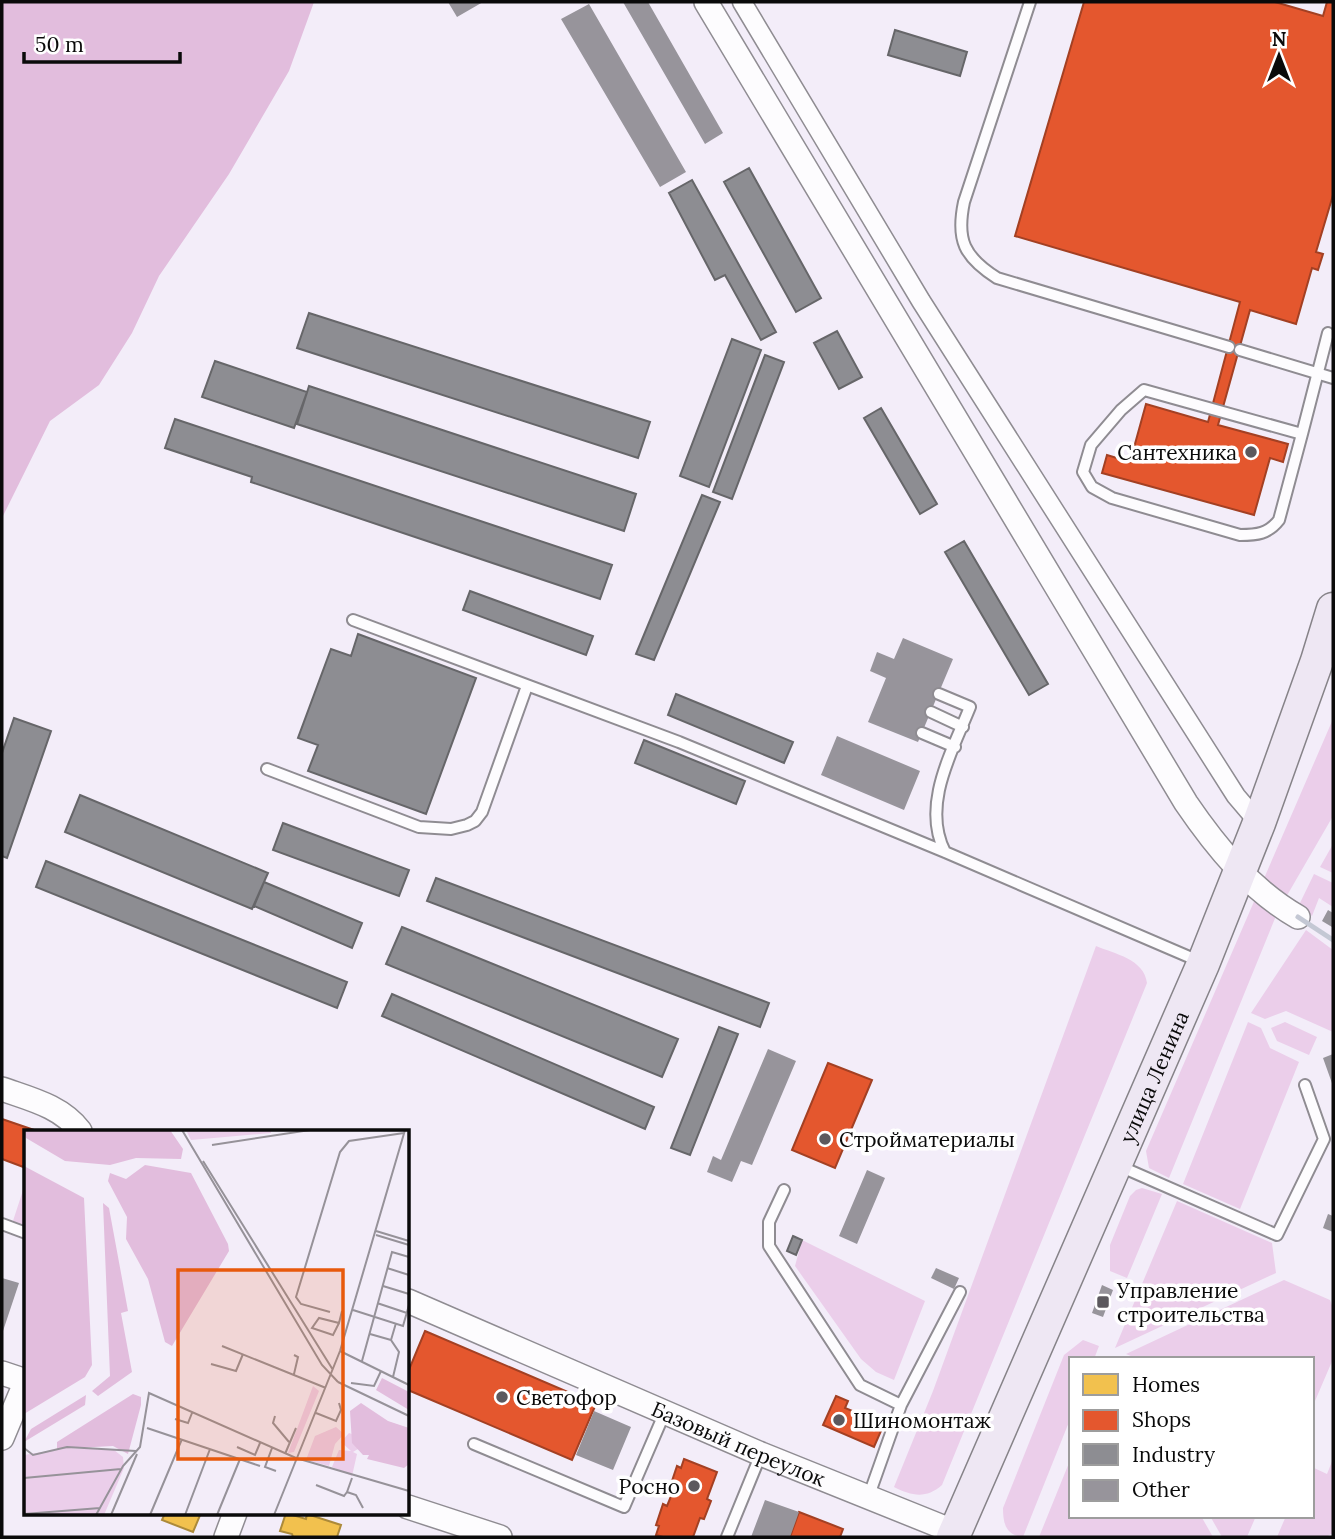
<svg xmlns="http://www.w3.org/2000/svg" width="1335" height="1539" font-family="Lora,serif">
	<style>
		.green { fill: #ebceea }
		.forest { fill: #e2bddd }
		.homes { fill: #f2c14e; stroke: #ac8a3a; stroke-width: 2 }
		.shops { fill: #e4572e; stroke: #a34023; stroke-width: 2 }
		.industry { fill: #8d8d92; stroke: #666669; stroke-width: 2 }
		.building { fill: #97949b }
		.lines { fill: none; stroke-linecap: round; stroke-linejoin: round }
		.service-casing { stroke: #8f8c92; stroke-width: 14 }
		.pedestrian-casing { stroke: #8f8c92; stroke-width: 21 }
		.minor-casing { stroke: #8f8c92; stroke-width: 26 }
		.secondary-casing { stroke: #868388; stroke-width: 35 }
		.service { stroke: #fdfcfe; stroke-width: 10 }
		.pedestrian { stroke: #fdfcfe; stroke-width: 18 }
		.minor { stroke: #fdfcfe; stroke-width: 23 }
		.secondary { stroke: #eee7f3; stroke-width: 32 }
		.rail { stroke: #c4c8d4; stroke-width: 5 }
		.poi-dot { fill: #5c595e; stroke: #fff; stroke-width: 2.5 }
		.labels { text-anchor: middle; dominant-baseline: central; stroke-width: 7; stroke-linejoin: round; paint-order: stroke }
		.poi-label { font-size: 21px; fill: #0a0a0a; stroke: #fff; text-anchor: start }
		.street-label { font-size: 21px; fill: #0a0a0a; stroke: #fff }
		.inset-road { fill: none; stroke: #969299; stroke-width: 2 }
		.view { fill: #e8590c; fill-opacity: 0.15; stroke: #e8590c; stroke-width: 3.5 }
		.inset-edge { fill: none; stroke: #0a0a0a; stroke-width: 3.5 }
	</style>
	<rect width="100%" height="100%" fill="#f3edf9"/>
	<path class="green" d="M1333,719V816L1278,911L1169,1178L1149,1168L1146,1151Z
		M1333,844V873L1320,867Z
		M1314,874L1333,883V907L1319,898L1312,916L1299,905Z
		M1306,930L1333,950V1032L1286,1011L1265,1019L1251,1013Z
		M1096,946C1115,954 1144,959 1147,983L942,1485C926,1499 912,1496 894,1487L933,1391Z
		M1248,1022L1261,1028L1270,1048L1299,1062L1240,1209L1183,1184Z
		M1285,1022L1317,1037L1309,1055L1277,1041L1271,1028Z
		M26,1181V1229L12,1224Z
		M1142,1188L1162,1194L1127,1278L1110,1271V1245L1130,1196L1136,1190Z
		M1177,1201L1272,1243L1276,1273L1115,1348Z
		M802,1240L925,1301L894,1380L876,1372L861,1359L795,1266Z
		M1284,1280L1330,1300L1333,1308V1359L1315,1401L1312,1400V1359H1138L1126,1354Z
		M1083,1340L1099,1346L1094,1359H1071V1417L1023,1537C1006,1535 1003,1524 1003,1508L1064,1355Z
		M1071,1458V1516H1201L1213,1537H1039Z
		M1333,1459V1533L1326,1537H1277L1286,1516H1312V1467L1327,1474Z
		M1210,1516H1256L1247,1537H1222Z"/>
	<path class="forest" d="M2,2H314L289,71L229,174L159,276L132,333L99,385L50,421L2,518Z"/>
	<path class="homes" d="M165,1513H201L193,1532L162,1520Z
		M286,1513L306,1519L307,1514L341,1525L337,1537H293L292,1534L280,1531Z"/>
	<path class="shops" d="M1084,2H1275L1323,16L1327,2H1333V195L1316,252L1323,254L1318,270L1312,268L1296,324L1250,310L1218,425L1288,444L1283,462L1270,458L1254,515L1102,473L1107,455L1130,462L1146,404L1208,422L1240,302L1015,236Z
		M828,1063L872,1080L835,1168L792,1150Z
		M2,1119L37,1131H26V1168L2,1159Z
		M425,1331L596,1404L572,1460L408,1390V1372Z
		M836,1396L848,1401L845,1408L884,1424L874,1447L823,1425Z
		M684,1459L717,1472L707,1499L711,1501L704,1519L700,1518L693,1537H663L656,1535L659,1526L656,1525L663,1504L667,1506L674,1489L670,1487L677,1466L681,1468Z
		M799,1512L843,1529L840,1537H790Z"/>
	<path class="industry" d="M895,30L967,52L960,76L888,55Z
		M749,168L821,298L796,312L724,182Z
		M692,180L776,332L761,340L725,275L715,280L669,193Z
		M309,313L650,422L638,458L297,348Z
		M837,331L862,377L839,389L814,343Z
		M732,339L761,350L709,487L680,476Z
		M765,355L784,362L732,499L713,492Z
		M215,361L307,392L294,428L202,397Z
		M309,386L636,494L624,531L297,424Z
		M881,408L937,504L920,514L864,418Z
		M175,419L612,565L600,599L251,482L252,477L165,448Z
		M702,495L720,502L654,660L636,654Z
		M964,541L1048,684L1029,695L945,552Z
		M470,591L593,636L586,655L463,610Z
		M358,634L476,678L426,814L308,771L318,745L298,738L331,649L351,656Z
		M676,694L793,742L784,763L668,715Z
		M14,718L51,731L7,858L2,856V753Z
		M644,740L745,781L736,804L635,763Z
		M80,795L268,873L252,909L65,832Z
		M283,823L409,870L399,896L273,850Z
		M46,861L347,982L337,1008L36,887Z
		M436,878L769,1003L760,1027L427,901Z
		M264,882L362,923L352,948L254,906Z
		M402,927L678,1039L662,1077L386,964Z
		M392,994L654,1107L645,1129L382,1016Z
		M719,1027L738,1034L690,1155L671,1148Z
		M793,1236L802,1240L796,1255L787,1251Z"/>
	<path class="building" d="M448,2H483L457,17Z
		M623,2H648L723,133L705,144Z
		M589,4L686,172L660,187L561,19Z
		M903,638L953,659L918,742L868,722L886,678L870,671L877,652L894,659Z
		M837,736L920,771L904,810L821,775Z
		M1328,910L1333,913L1332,927L1322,921Z
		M768,1049L796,1061L752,1165L741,1161L732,1182L707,1172L713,1156L721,1160Z
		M1333,1054V1086L1323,1058Z
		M867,1170L885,1178L857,1244L839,1236Z
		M1328,1214L1333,1216V1232L1323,1228Z
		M936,1268L959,1278L954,1289L931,1278Z
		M2,1278L19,1283L2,1334Z
		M1102,1285L1113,1290L1103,1317L1092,1313Z
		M594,1411L631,1427L613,1470L576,1455Z
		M765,1500L799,1512L790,1537H751Z"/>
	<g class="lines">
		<g class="service-casing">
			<path id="service" d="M1030,2L964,202C956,240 964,257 997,278L1229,347
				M1240,350L1333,378
				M1302,434L1279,520C1268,534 1257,535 1240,535L1112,498L1092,487L1083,472L1091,445L1121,410L1144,390L1302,434L1328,333
				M353,620L679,742L945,852L1201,962
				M939,694L970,707C952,752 921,805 945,852
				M931,712L963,727
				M922,733L955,747
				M267,769L419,827L451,829L467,825L475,821L482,812L527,686
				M1117,1165L1277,1235L1324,1139L1305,1085
				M784,1190L769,1222V1246L860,1385L901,1405
				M2,1224L26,1233
				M474,1444L624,1507L665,1412
				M868,1498L901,1405L960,1292
				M727,1537L761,1454"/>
		</g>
		<g class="pedestrian-casing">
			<path id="pedestrian" d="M742,2L921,301L1236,796L1259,823"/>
		</g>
		<g class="minor-casing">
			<g id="minor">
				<path d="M706,2L1186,803C1216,847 1251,890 1298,917"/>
				<path d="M2,1089C30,1099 61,1106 80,1131"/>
				<path id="s1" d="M408,1301L761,1454L955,1532"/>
				<path d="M2,1373L26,1381"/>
				<path d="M2,1438L26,1381"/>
				<path d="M408,1507L500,1537"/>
				<path d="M226,1537L235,1513"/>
			</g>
		</g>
		<g class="secondary-casing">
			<g id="secondary">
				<path id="s2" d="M953,1537L1203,964L1259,823L1317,661L1333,609"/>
			</g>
		</g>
		<use href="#service" class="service"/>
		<use href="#pedestrian" class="pedestrian"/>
		<use href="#minor" class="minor"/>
		<use href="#secondary" class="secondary"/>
		<path class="rail" d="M1298,917L1333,940"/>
	</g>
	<g class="poi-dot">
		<circle cx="1251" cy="452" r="7"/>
		<circle cx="825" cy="1139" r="7"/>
		<rect x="1096" y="1295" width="14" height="14" rx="3.5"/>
		<circle cx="502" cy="1397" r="7"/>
		<circle cx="839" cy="1420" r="7"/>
		<circle cx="694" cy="1486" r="7"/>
	</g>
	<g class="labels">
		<g class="poi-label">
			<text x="1237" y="452" text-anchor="end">Сантехника</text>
			<text x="839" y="1139">Стройматериалы</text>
			<text x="1117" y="1290">Управление<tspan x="1117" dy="24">строительства</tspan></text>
			<text x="516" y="1397">Светофор</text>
			<text x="853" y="1420">Шиномонтаж</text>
			<text x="680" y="1486" text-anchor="end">Росно</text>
		</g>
		<g class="street-label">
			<text stroke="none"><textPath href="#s2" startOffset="502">улица Ленина</textPath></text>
			<text stroke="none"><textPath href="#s1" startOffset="360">Базовый переулок</textPath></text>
		</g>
	</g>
	<g transform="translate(24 1130)">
		<rect width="385" height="385" fill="#f3edf9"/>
		<path d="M162,0H247V3L167,10ZM289,256L295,261L270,322L264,323ZM312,297L320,304L311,314L305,336L282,330L291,306ZM325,303L330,305L334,319L329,322L333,324L328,346L308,337L315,320L327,321L317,312ZM42,318L90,320L99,327L100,338L80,385H0V325Z" fill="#ebceea"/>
		<path d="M0,0H146L159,19L157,29L112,28L86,35L41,31L2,8ZM121,35L167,43L204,114L205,121L148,216L141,212L124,149L102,109L103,87L84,51L86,43L102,49ZM0,36L60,68L68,235L61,247L0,284ZM79,73L85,78L104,181L97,183L108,242L74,266L68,261L86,246ZM358,248L385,262V280L352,260ZM109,264L117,267V275L104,324L89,316L33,319V312ZM62,265L61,275L0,312L7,299ZM337,273L364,291L385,298V334L380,338L343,329L345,325H339L328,313L326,281Z" fill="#e2bddd"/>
		<path class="inset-road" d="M158,0L298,235L314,252M188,15L286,0M179,31L309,240M352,101L385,111M352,105L385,115M363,138L385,145M359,156L385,164M353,173L383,183M329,180L379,196L385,175M306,182L277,174L272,167L316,22L325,11L380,3M315,193L309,205L288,198L295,188L315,193L318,181M346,204L367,210M198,216L302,258M316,221L385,255M270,225L274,227L270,244M338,231L368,122L385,127M187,234L212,241L219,224M369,247L375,222L367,210L372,193M314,252L385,286M327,253L350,256L357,241M292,283L312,291L317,280L315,273M251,286L249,293L265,312M151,289L164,293L168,283M123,298L236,336M213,317L231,325L236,313M0,318L9,325L43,317L112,321M248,318L241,337L252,341M261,324L272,298M272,328L385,361M0,348L97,339M328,348L323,362L332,365L339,378M292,355L320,366L323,362M0,384L76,378M72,385L99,336L116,317L125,263L272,328M87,385L113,324M126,385L158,309M161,385L186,319M193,385L216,329M250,385L316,221L381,0"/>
		<path class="view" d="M154,140H319V329H154Z"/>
		<rect width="385" height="385" class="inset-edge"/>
	</g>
	<rect width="1335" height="1539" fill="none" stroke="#0a0a0a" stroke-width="7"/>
	<rect x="1069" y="1357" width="245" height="161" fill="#ffffff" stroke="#9d9d9d" stroke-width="2"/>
	<rect x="1083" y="1374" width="35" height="21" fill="#f2c14e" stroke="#9d9d9d" stroke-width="2"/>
	<text x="1132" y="1392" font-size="21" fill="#0a0a0a">Homes</text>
	<rect x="1083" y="1410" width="35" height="21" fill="#e4572e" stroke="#9d9d9d" stroke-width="2"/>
	<text x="1132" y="1427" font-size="21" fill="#0a0a0a">Shops</text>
	<rect x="1083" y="1444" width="35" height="21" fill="#8d8d92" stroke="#9d9d9d" stroke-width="2"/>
	<text x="1132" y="1462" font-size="21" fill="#0a0a0a">Industry</text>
	<rect x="1083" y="1480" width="35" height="21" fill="#97949b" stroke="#9d9d9d" stroke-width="2"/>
	<text x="1132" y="1497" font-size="21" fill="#0a0a0a">Other</text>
	<g transform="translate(1279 56)" stroke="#ffffff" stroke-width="5" paint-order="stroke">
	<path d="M0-5L12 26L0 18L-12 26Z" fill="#0a0a0a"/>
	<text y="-10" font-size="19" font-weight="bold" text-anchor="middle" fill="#0a0a0a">N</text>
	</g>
	<path d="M24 52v10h156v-10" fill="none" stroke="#0a0a0a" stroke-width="3.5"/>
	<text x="35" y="52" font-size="21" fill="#0a0a0a" stroke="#ffffff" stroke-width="5" paint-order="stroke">50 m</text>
</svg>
